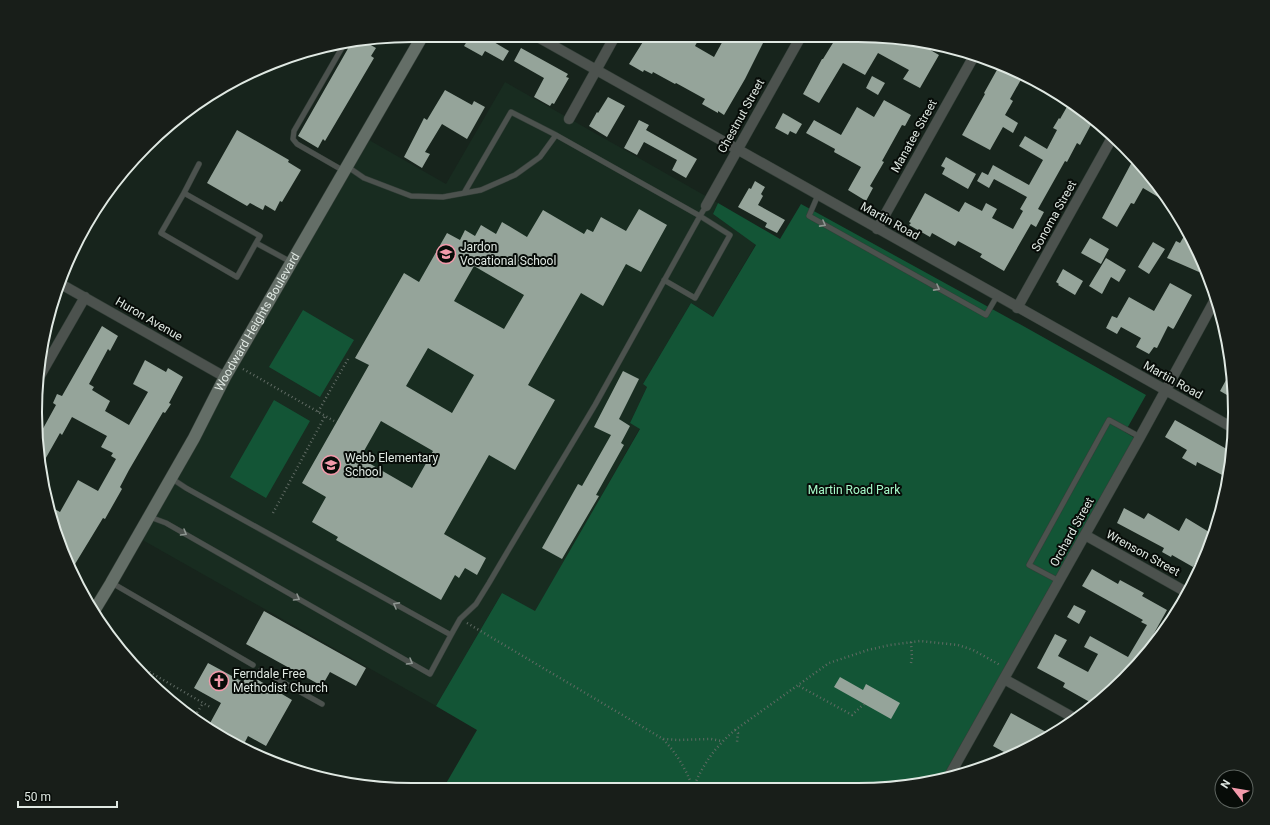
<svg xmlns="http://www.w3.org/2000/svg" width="1270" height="825" font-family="Roboto,sans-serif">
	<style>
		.built { fill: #182c20 }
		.green { fill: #135536 }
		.building { fill: #95a49a; fill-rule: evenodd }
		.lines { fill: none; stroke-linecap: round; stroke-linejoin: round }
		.lane-casing { stroke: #333f38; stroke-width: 6 }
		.street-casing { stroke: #333f38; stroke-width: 11 }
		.secondary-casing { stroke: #333f38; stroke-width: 13 }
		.path { stroke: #606b64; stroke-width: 2.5; stroke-dasharray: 1 3; stroke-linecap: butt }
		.lane { stroke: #4c524e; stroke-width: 5 }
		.street { stroke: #4c524e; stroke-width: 10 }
		.secondary { stroke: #646e67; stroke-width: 12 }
		.oneway { stroke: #8e9691 }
		.labels { text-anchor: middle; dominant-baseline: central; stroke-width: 4; stroke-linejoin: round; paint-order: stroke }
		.street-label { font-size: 12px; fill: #dfe8e2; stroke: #070c08 }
		.poi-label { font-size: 12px; fill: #dfe8e2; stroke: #070c08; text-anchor: start }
		.park-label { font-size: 12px; fill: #a6fac9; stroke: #070c08 }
		.rim { fill: none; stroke: #dfe8e2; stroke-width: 2 }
	</style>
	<rect width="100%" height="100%" fill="#17241c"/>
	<path class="built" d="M505,82L718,203L713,214L756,244L713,317L691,303L643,384L647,387L630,423L640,428L535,612L502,593L436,706L139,538L369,140L446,184Z"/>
	<path class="green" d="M718,203L780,239L801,204L1025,327L1146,395L1125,432L1138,440L948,778L882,789L444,787L477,730L436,706L502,593L535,611L640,429L630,423L647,387L643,384L691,303L713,317L756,245L713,214Z
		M303,310L354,340L320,397L269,367Z
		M274,400L310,421L266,498L230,477Z"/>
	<path class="building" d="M471,35H482L509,51L503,61L485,51L482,56L464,46Z
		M646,37H700L695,46L714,57L725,37H731L739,41L741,37H766L745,79L724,115L718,111V113L702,104L705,99L676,83L675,84L653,72L652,74L644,70L643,72L629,64Z
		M836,38H907L915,41L939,55L920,88L903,79L909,70L878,53L865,75L843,63L819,103L803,94L822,59H823Z
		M367,43L376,48L371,56L374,58L325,141L323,139L318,148L298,136L350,45Z
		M521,48L568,74L566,77L569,78L554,104L552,103L550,106L534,97L544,78L514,61Z
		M1004,65L1023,76L1010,99L1013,101L1005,115L1018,123L1013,133L1003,127L990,150L962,135L985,94L984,93L998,68L1002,69Z
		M872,76L885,83L878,95L866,88Z
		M445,90L472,105L474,101L485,107L467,139L442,124L425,152L430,154L422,168L404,157L422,122L424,118L427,120Z
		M608,97L625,106L607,137L589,126L597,112L598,113Z
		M884,100L911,115L905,126L902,125L882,161L884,162L870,186L873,188L866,201L848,190L861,167L834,152L835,149L806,133L814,120L841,135L857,107L874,117Z
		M1068,105L1093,121L1080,145L1077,143L1067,162L1065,161L1038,209L1044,212L1036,227L1031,224L1004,271L980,257L982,254L958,241L955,246L932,233L930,237L909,225L911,223L909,222L925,193L959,212L965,202L982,211L986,203L997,209L992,218L1013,229L1023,211L1020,209L1027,197L994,179L989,188L977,181L982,172L988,175L993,165L1029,185L1043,160L1019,146L1025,136L1047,149L1057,130L1053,128L1059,118L1060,119Z
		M783,113L802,124L796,134L790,131L788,135L775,128Z
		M639,120L649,125L646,130L697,159L686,178L672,170L677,160L644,142L637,155L624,148Z
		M237,130L289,160L288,162L301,170L282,202L280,201L275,211L265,205L263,210L250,203L247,206L207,183Z
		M946,157L976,174L968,189L942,174L945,168L941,166Z
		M1133,160L1140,164L1157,183L1170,204L1143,188L1134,204L1131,203L1117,227L1102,218Z
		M755,181L765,187L761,194L763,196L758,205L785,220L777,233L765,227L767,223L738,207L749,188L751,189Z
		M639,209L667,225L641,272L626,264L603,306L581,293L528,385L555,400L515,470L489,455L444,534L486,558L477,575L465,568L459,578L455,575L441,600L336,540L338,537L312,522L326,497L302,483L369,365L355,358L404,273L419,282L447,233L460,240L465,230L475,236L481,225L496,234L502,222L527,237L543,210L584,234L587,229L593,232L601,217L626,231ZM474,266L524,295L504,329L454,301ZM428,348L474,375L452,413L406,386ZM381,421L433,451L412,488L360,458Z
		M1187,231L1196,245L1203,264L1199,272L1167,258L1176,241L1180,243Z
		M1090,238L1109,249L1101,264L1081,253Z
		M1153,242L1165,249L1149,274L1138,267Z
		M1106,258L1126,270L1119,282L1111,277L1102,294L1089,286Z
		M1063,269L1083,281L1075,295L1058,285L1059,284L1056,282Z
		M1170,283L1192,295L1174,328L1173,329L1168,326L1157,348L1154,347L1149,354L1136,347L1141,338L1121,327L1117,334L1106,328L1112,316L1117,318L1129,297L1154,311Z
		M102,326L118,336L110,351L108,349L89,384L94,387L92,390L110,401L105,411L129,425L148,392L133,384L145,360L166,372L168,368L183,377L169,403L171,404L165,413L163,412L129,470L120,487L122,489L105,519L103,518L72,569L48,510L47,505L60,512L78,480L98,491L116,459L111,456L113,453L101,447L107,436L72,417L62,435L60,433L43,463L40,434L56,405L53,403L57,394L62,396Z
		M623,371L639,379L619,419L630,426L621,443L624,445L596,495L599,496L562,559L542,548L578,484L582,486L611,435L594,427Z
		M1231,371L1234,388V399L1220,391Z
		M1175,420L1232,452V462L1228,478L1197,462L1196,466L1182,458L1187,450L1165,437Z
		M1124,508L1144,519L1148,513L1179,531L1186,518L1214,535L1209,545L1206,544L1193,567L1172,555L1171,557L1162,552L1164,548L1117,523Z
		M1092,569L1118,584L1120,580L1144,593L1142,596L1167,610L1148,644L1152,646L1141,661L1095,705L1063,687L1065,683L1037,668L1055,634L1067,640L1058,656L1088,672L1098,654L1084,647L1090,636L1128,657L1147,625L1141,622L1143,620L1082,586Z
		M1074,605L1086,611L1079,624L1067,617Z
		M264,611L366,668L356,686L330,672L322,686L246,644Z
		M208,663L243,682L248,674L292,700L266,746L248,736L243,746L209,725L221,703L194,688Z
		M840,677L863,690L866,684L900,703L891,719L834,687Z
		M1011,713L1046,732L1041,740L1024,751L1011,756L993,746Z"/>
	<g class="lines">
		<g class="lane-casing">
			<path id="lane" d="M343,46L294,131L293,139L297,144L344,171
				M348,167L364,178L411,196L443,197L481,190L515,175L540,157L556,135L700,216L706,206
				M184,193L199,164
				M464,193L511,112L556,135
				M818,195L809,216L986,315L997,296
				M256,243L260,236L184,193L161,233L237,277L256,243L291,262
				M150,517L166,523L430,674L451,635L186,488L171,478
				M1059,581L1029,565L1109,420L1140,437
				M112,583L253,665
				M451,635L460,619L476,604L489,583C524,523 560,464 595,405C630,342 665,279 700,216L730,235L695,298L664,280
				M261,670L322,704"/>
		</g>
		<g class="street-casing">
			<path id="street" d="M536,36L1233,428
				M569,119L615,36
				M706,206L800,38
				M877,229L974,56
				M59,283L225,377
				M1017,308L1113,136
				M38,379L85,297
				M1085,535L1188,593
				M1004,679L1076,719
				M948,778L1140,437L1216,298"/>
		</g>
		<g class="secondary-casing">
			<g id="secondary">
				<path id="s1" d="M94,611L111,583L194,438L225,377L423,35"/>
			</g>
		</g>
		<path class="path" d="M243,369L334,421
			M318,412L348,359
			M273,513L325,416
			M467,623L663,739L678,740L711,739L722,741
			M911,663L912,658L911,642
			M139,666L210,707
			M799,686L852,715L864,704
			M195,716L203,703
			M735,730L738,733L737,742
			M663,739C677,754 686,769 693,788
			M693,788C704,763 714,748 735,730L829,663L868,650L890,645L920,641L958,645L973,650L1000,665"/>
		<use href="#lane" class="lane"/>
		<use href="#street" class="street"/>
		<use href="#secondary" class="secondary"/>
	</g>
	<defs><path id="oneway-chevron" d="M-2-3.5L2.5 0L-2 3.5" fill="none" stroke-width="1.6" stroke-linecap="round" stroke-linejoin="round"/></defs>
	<g class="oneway">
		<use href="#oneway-chevron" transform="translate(823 224) rotate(29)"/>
		<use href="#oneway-chevron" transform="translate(937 288) rotate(29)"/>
		<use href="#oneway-chevron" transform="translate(184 533) rotate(30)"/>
		<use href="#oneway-chevron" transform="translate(297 598) rotate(30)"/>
		<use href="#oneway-chevron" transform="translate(396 605) rotate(-151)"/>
		<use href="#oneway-chevron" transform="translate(410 662) rotate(30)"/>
	</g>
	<defs>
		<g id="school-ring" transform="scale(1)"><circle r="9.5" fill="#070c08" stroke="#f39aab" stroke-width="1.5"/><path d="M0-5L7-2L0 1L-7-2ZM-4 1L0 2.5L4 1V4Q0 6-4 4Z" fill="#f39aab"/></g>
		<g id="church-ring" transform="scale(1)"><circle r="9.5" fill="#070c08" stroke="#f39aab" stroke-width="1.5"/><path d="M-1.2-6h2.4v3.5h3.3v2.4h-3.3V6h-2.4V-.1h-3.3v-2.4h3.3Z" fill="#f39aab"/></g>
	</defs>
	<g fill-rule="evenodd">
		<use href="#school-ring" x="446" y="254"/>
		<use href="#school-ring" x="331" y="465"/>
		<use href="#church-ring" x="219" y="681"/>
	</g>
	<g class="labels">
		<g class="street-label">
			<text transform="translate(741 116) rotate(-61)">Chestnut Street</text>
			<text transform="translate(914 136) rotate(-61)">Manatee Street</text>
			<text transform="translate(1054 216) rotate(-61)">Sonoma Street</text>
			<text transform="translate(890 221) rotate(29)">Martin Road</text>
			<text transform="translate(149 319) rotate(30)">Huron Avenue</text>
			<text stroke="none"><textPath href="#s1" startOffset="332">Woodward Heights Boulevard</textPath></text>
			<text transform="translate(1173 380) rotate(29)">Martin Road</text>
			<text transform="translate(1072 532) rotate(-61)">Orchard Street</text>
			<text transform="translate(1143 553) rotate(29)">Wrenson Street</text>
		</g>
		<g class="poi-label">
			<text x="460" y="247">Jardon<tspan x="460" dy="14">Vocational School</tspan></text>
			<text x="345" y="458">Webb Elementary<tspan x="345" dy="14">School</tspan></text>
			<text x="233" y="674">Ferndale Free<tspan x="233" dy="14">Methodist Church</tspan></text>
		</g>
		<g class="park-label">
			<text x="854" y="490">Martin Road Park</text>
		</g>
	</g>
	<path d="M0 0H1270V825H0ZM412 42H858A370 370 0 0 1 1228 412V413A370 370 0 0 1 858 783H412A370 370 0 0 1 42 413V412A370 370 0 0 1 412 42Z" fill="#181e19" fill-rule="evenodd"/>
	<path class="rim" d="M412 42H858A370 370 0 0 1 1228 412V413A370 370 0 0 1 858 783H412A370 370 0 0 1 42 413V412A370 370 0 0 1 412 42Z"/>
	<g transform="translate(1234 789) rotate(301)"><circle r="19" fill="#070c08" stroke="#5d645f"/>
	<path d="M0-3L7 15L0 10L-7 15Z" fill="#f39aab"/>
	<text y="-6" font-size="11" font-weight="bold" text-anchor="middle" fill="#dfe8e2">N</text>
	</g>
	<path d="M18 801v6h99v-6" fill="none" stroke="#dfe8e2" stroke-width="2"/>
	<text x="24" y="801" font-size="12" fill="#dfe8e2" stroke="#070c08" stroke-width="3" paint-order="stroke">50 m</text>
</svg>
